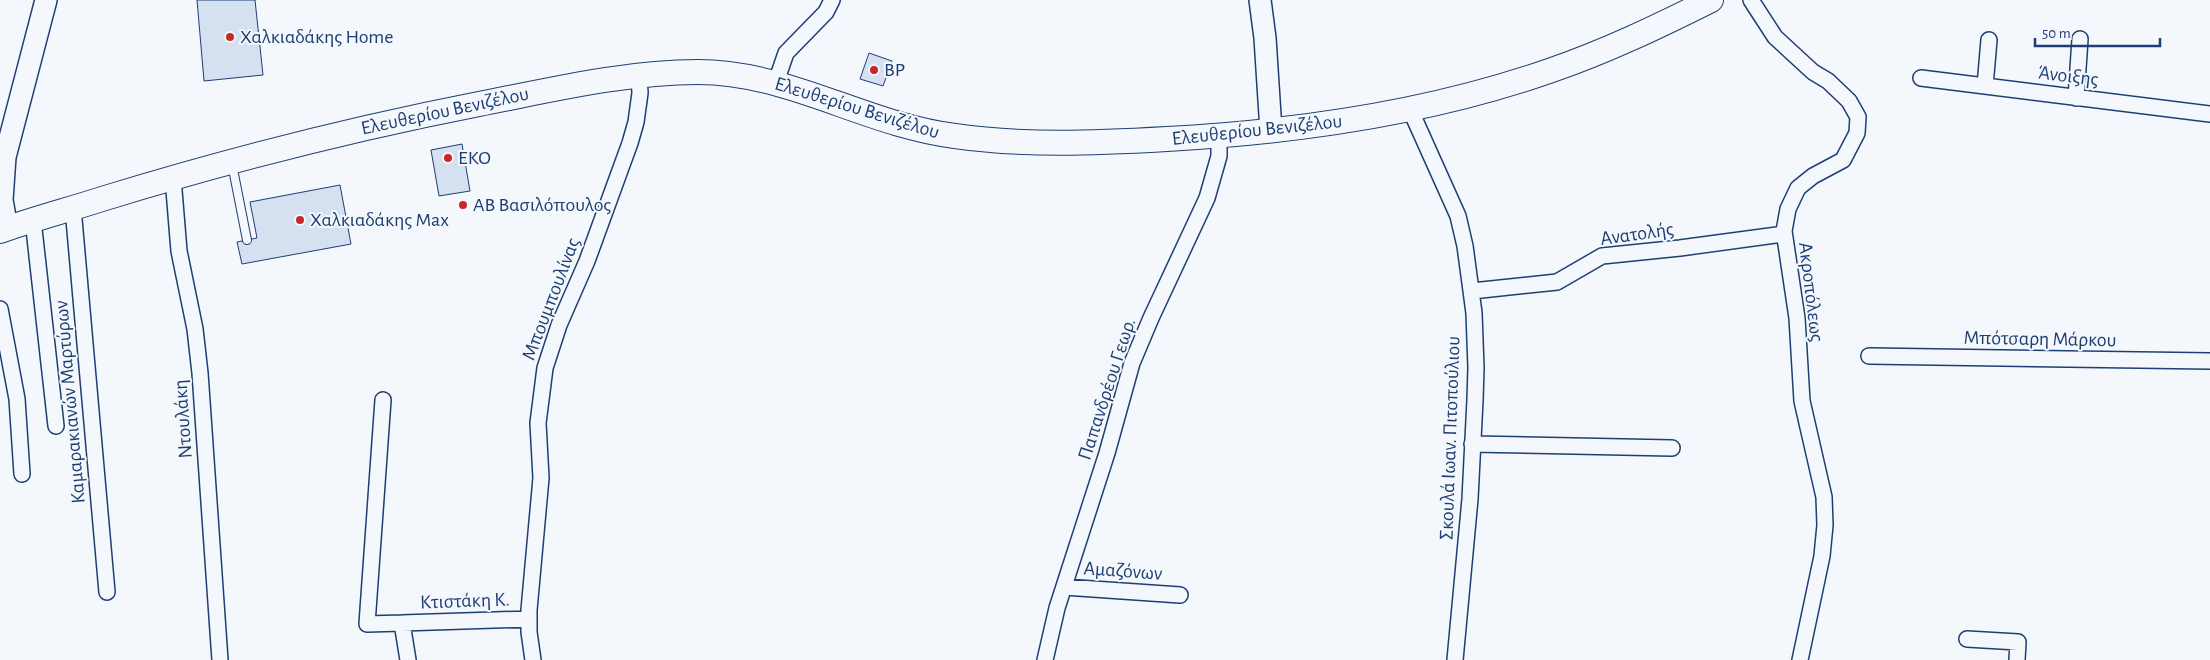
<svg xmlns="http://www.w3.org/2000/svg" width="2210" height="660" font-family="'Alegreya Sans',sans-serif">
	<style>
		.building { fill: #d5e0f0; stroke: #1d3f73 }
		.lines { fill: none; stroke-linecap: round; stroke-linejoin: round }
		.lane-casing { stroke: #1d3f73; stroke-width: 10 }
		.street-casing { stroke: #1d3f73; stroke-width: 18 }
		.secondary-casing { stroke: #1d3f73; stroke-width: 24 }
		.primary-casing { stroke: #1d3f73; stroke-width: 26 }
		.lane { stroke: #f4f7fb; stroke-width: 8 }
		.street { stroke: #f4f7fb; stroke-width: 15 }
		.secondary { stroke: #f4f7fb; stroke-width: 21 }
		.primary { stroke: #f4f7fb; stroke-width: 24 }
		.poi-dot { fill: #c62828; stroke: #f4f7fb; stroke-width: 2 }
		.labels { text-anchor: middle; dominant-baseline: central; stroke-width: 4; stroke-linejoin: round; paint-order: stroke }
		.poi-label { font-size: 20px; fill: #1d3f73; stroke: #f4f7fb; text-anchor: start }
		.street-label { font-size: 20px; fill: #1d3f73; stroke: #f4f7fb }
	</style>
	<rect width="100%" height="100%" fill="#f4f7fb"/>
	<path class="building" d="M197,0H255L263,75L204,81Z
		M869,53L892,61L883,86L860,79Z
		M462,144L470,191L439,196L431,150Z
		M340,185L351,244L242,264L237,242L257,238L250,202Z"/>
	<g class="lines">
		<g class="lane-casing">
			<path id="lane" d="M232,164L247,240"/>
		</g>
		<g class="street-casing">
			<path id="street" d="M1751,0L1775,37L1813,72L1828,81L1849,101L1858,117L1857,133L1843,160L1813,176L1798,188L1788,209L1784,231L1797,318L1802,401L1824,497L1825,525L1822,556L1800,660
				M1921,78L2210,114
				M776,82L786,53L826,12L832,0
				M1985,86L1989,40
				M2076,98L2080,39
				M1410,109L1458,216L1465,246L1474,313L1476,368L1475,400L1470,499L1455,660
				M173,178L179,251L195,329L200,373L220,660
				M73,208L107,592
				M33,220L56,426
				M1472,291L1557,282L1602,256L1680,248L1784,234
				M0,309L17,399L22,474
				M1869,356L2210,361
				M383,400L367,624L402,623L408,660
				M1472,444L1672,448
				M1064,587L1180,595
				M402,623L529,619
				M1967,639L2018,642L2017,660
				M533,660L529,632V610L541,478L538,423L545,368L559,325L587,261L630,143L636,122L640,93L639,77
				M1045,660L1057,608L1107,453L1132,363L1151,318L1207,198L1219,156V136"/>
		</g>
		<g class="secondary-casing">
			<path id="secondary" d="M1260,0L1265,38L1271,131
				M7,228L2,200L5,157L46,0"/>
		</g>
		<g class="primary-casing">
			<path id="primary" d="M0,231C33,219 68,210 102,199C226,161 351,129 479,104C551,90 625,72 698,72C789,72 866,125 955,136C1026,146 1095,143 1167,139C1296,132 1426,114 1549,71C1605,52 1659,26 1711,0"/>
		</g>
		<use href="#lane" class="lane"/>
		<use href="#street" class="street"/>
		<use href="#secondary" class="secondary"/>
		<use href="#primary" class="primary"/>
	</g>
	<g class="poi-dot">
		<circle cx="230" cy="37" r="5"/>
		<circle cx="874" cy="70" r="5"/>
		<circle cx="448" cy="158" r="5"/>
		<circle cx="463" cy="205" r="5"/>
		<circle cx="300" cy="220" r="5"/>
	</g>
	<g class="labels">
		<g class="poi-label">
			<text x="240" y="37">Χαλκιαδάκης Home</text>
			<text x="884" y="70">BP</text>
			<text x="458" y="158">EKO</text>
			<text x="473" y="205">ΑΒ Βασιλόπουλος</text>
			<text x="310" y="220">Χαλκιαδάκης Max</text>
		</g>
		<g class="street-label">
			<text transform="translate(2068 76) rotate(7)">Άνοιξης</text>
			<text transform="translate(857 108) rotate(17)">Ελευθερίου Βενιζέλου</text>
			<text transform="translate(445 111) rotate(-12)">Ελευθερίου Βενιζέλου</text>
			<text transform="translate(1257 130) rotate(-6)">Ελευθερίου Βενιζέλου</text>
			<text transform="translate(1637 234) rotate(-8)">Ανατολής</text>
			<text transform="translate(1811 292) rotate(83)">Ακροπόλεως</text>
			<text transform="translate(551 299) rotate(-69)">Μπουμπουλίνας</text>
			<text transform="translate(2040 339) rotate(1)">Μπότσαρη Μάρκου</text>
			<text transform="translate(1107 389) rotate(-72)">Παπανδρέου Γεωρ.</text>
			<text transform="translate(70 402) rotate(-95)">Καμαρακιανών Μαρτύρων</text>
			<text transform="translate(183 419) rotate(-94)">Ντουλάκη</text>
			<text transform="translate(1450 438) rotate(-88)">Σκουλά Ιωαν. Πιτοπούλιου</text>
			<text transform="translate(1123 571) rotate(4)">Αμαζόνων</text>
			<text transform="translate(465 601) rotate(-2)">Κτιστάκη Κ.</text>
		</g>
	</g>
	<path d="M2035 38v8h125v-8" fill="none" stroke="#1d3f73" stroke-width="2.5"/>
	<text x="2042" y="38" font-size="15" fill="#1d3f73" stroke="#f4f7fb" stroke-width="4" paint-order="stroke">50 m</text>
</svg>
